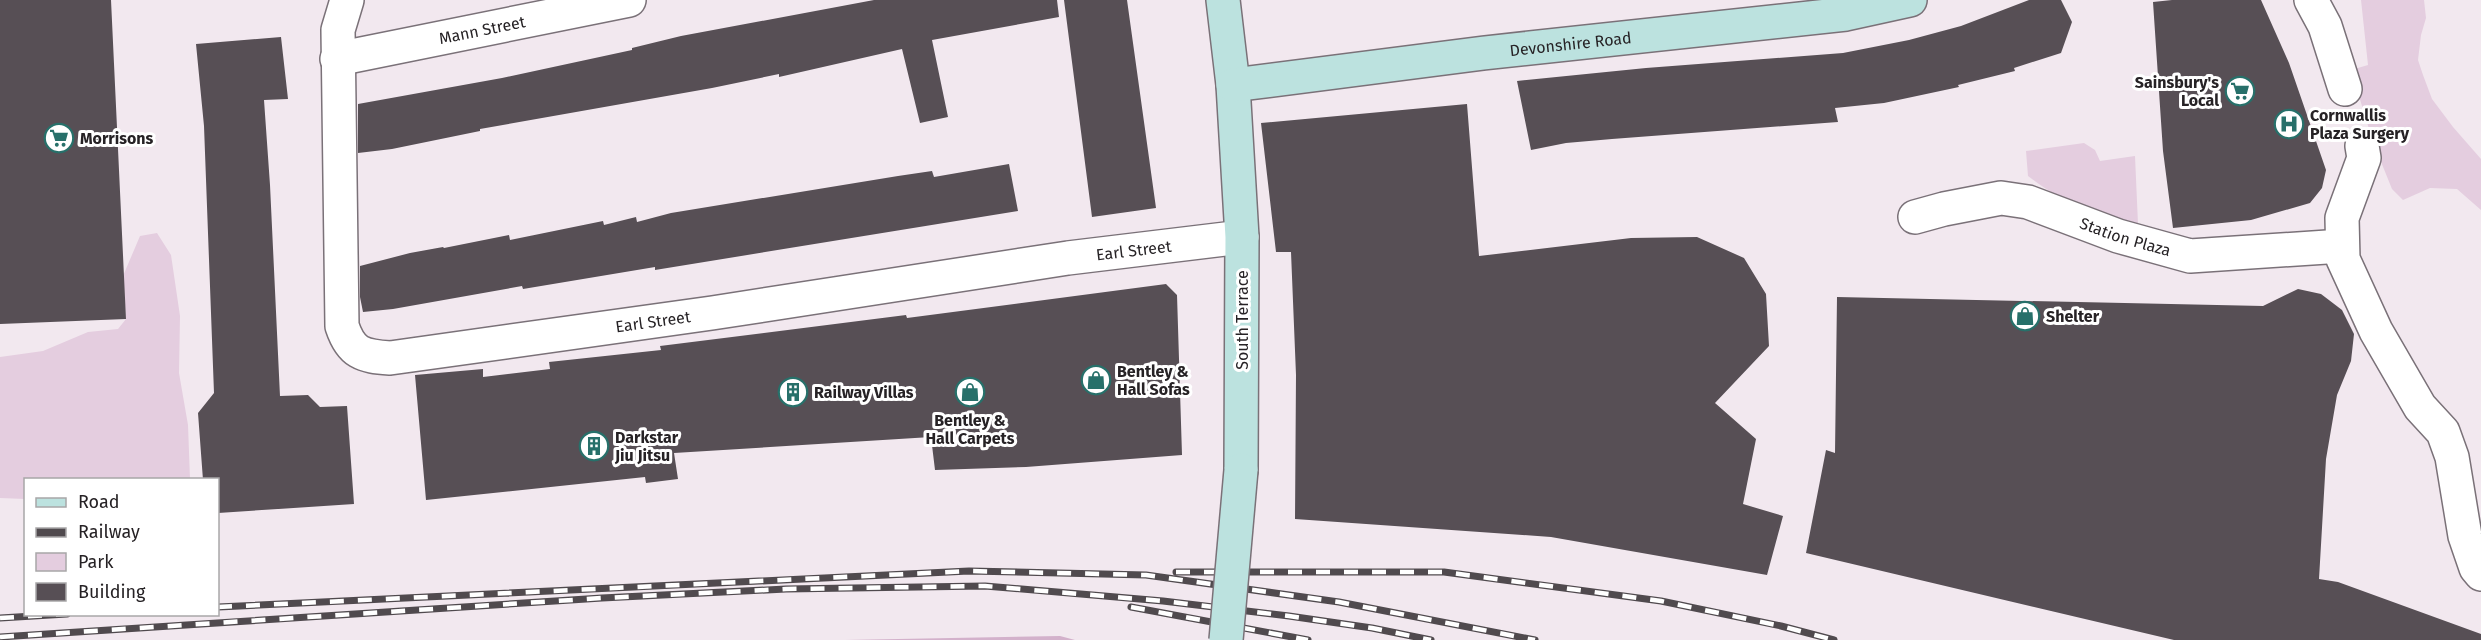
<svg xmlns="http://www.w3.org/2000/svg" width="2481" height="640" font-family="'Fira Sans',sans-serif">
	<style>
		.green { fill: #e4cddf }
		.forest { fill: #d3b1cb }
		.building { fill: #574f55 }
		.lines { fill: none; stroke-linecap: round; stroke-linejoin: round }
		.street-casing { stroke: #7a7178; stroke-width: 36 }
		.secondary-casing { stroke: #7a7178; stroke-width: 36 }
		.street { stroke: #fff; stroke-width: 33 }
		.secondary { stroke: #bce2df; stroke-width: 33 }
		.rail-casing { stroke: #504a4e; stroke-width: 7 }
		.rail { stroke: #fff; stroke-width: 4.5; stroke-dasharray: 14; stroke-linecap: butt }
		.secondary-bridge-casing { stroke: #7a7178; stroke-width: 36; stroke-linecap: butt }
		.secondary-bridge { stroke: #bce2df; stroke-width: 33 }
		.labels { text-anchor: middle; dominant-baseline: central; stroke-width: 6; stroke-linejoin: round; paint-order: stroke }
		.street-label { font-size: 16px; fill: #262225; stroke: #fff }
		.poi-label { font-size: 16px; font-weight: bold; fill: #262225; stroke: #fff; text-anchor: start }
	</style>
	<rect width="100%" height="100%" fill="#f2e8ef"/>
	<path class="green" d="M2361,0H2424L2426,18L2421,35L2418,60L2423,75L2432,99L2453,127L2481,159V210L2457,189L2430,188L2403,200L2392,189L2373,142L2351,70L2368,65Z
		M2084,143L2095,150L2100,161L2135,156L2138,224C2094,214 2063,203 2028,176L2026,151Z
		M157,233L171,255L180,316L179,373L188,425L190,479L26,480L25,499L0,498V357L43,351L88,332L118,329L126,319L123,276L140,236Z"/>
	<path class="forest" d="M1060,636L1075,640H845Z"/>
	<path class="building" d="M0,0H111L126,319L0,324Z
		M874,0H1057L1059,17L932,40L948,117L920,123L902,49L779,77V74L712,88L480,129V131L392,149L358,153V104L502,78L632,50V48L681,36Z
		M1064,0H1127L1156,208L1092,217Z
		M2029,0H2061L2072,22L2061,53L2014,68L2015,71L1958,85L1959,87L1884,103L1835,108L1838,122L1612,139L1566,143L1531,150L1517,81L1646,68L1843,53L1909,40L1961,26Z
		M2172,0H2261L2289,63L2326,170L2322,188L2310,203L2251,220L2173,228L2163,151L2153,2Z
		M281,37L288,99L264,100L270,185L280,396L308,395L320,407L347,406L354,504L218,513V480H203L198,413L214,393L204,126L196,44Z
		M1467,104L1479,256L1631,238L1697,237L1744,258L1766,294L1769,346L1715,403L1756,439L1743,504L1783,516L1767,575L1551,537L1295,519L1296,375L1291,252H1276L1261,123Z
		M1009,164L1018,211L655,270V267L523,289L522,286L393,309L363,312L360,297V266L410,253L443,247L444,248L509,235L510,240L603,221L604,225L636,217L637,222L671,213L898,176L932,171L934,177Z
		M1166,284L1177,295L1182,455L1026,467L935,470L931,437L674,453L678,479L646,483L645,477L426,500L415,375L483,369V377L550,369L549,362L661,350L660,346L906,315L907,318Z
		M2298,289L2321,294L2342,310L2354,334L2351,361L2337,395L2326,459L2319,579L2338,582L2481,634V640H2174L1806,553L1826,450L1835,453L1837,297L2263,306Z"/>
	<g class="lines">
		<g class="street-casing">
			<g id="street">
				<path id="s1" d="M347,0L338,30L342,326C351,353 362,356 390,358L712,313L1068,258L1242,237"/>
				<path d="M2311,0L2325,26L2345,89"/>
				<path id="s2" d="M337,59L629,0"/>
				<path d="M2362,146L2364,158L2342,218L2343,259L2376,331L2420,407L2443,432L2452,457L2465,536L2476,568L2481,574"/>
				<path id="s3" d="M1915,217L1944,209L2001,198L2028,202L2118,236L2190,256L2342,246"/>
			</g>
		</g>
		<g class="secondary-casing">
			<g id="secondary">
				<path d="M1223,0L1233,85L1242,237L1241,470"/>
				<path id="s4" d="M1233,85L1484,53L1846,14L1910,0"/>
			</g>
		</g>
		<use href="#street" class="street"/>
		<use href="#secondary" class="secondary"/>
		<g class="rail-casing">
			<path id="rail" d="M1176,572H1444L1661,601L1781,626L1834,640
				M218,607L969,571L1146,575L1339,602L1535,640
				M1131,607L1308,640
				M0,618L67,614
				M0,637L602,598L786,589L985,586L1163,601L1289,616L1372,628L1431,640"/>
		</g>
		<use href="#rail" class="rail"/>
		<g class="secondary-bridge-casing">
			<path id="secondary-bridge" d="M1226,640L1241,470"/>
		</g>
		<use href="#secondary-bridge" class="secondary-bridge"/>
	</g>
	<defs>
		<g id="supermarket-ring" transform="scale(1.5)"><circle r="9.5" fill="#fff" stroke="#27706a" stroke-width="1.5"/><path d="M-6-5.5h2.5l.6 2H6L4.5 2H-2.5L-4.4-4H-6ZM-1.5 3.2a1.3 1.3 0 1 0 .1 0ZM3 3.2a1.3 1.3 0 1 0 .1 0Z" fill="#27706a"/></g>
		<g id="hospital-ring" transform="scale(1.5)"><circle r="9.5" fill="#fff" stroke="#27706a" stroke-width="1.5"/><path d="M-5-5h3v3.5h4V-5h3V5h-3V1.5h-4V5h-3Z" fill="#27706a"/></g>
		<g id="shop-ring" transform="scale(1.5)"><circle r="9.5" fill="#fff" stroke="#27706a" stroke-width="1.5"/><path d="M-5-2.5h2.3a2.7 3.5 0 0 1 5.4 0H5L5.5 6h-11ZM-1.5-2.5h3a1.5 2.3 0 0 0-3 0Z" fill="#27706a"/></g>
		<g id="building-ring" transform="scale(1.5)"><circle r="9.5" fill="#fff" stroke="#27706a" stroke-width="1.5"/><path d="M-4-6H4V6H1V3H-1V6H-4ZM-2.5-4.3h1.7v1.8h-1.7ZM.8-4.3h1.7v1.8H.8ZM-2.5-1h1.7V.8h-1.7ZM.8-1h1.7V.8H.8Z" fill="#27706a"/></g>
	</defs>
	<g fill-rule="evenodd">
		<use href="#supermarket-ring" x="2240" y="91"/>
		<use href="#hospital-ring" x="2289" y="124"/>
		<use href="#supermarket-ring" x="59" y="138"/>
		<use href="#shop-ring" x="2025" y="316"/>
		<use href="#shop-ring" x="1096" y="380"/>
		<use href="#building-ring" x="793" y="392"/>
		<use href="#shop-ring" x="970" y="392"/>
		<use href="#building-ring" x="594" y="446"/>
	</g>
	<g class="labels">
		<g class="street-label">
			<text stroke="none"><textPath href="#s2" startOffset="148">Mann Street</textPath></text>
			<text stroke="none"><textPath href="#s4" startOffset="340">Devonshire Road</textPath></text>
			<text stroke="none"><textPath href="#s3" startOffset="219">Station Plaza</textPath></text>
			<text stroke="none"><textPath href="#s1" startOffset="1142">Earl Street</textPath></text>
			<text transform="translate(1242 320) rotate(-90)">South Terrace</text>
			<text stroke="none"><textPath href="#s1" startOffset="656">Earl Street</textPath></text>
		</g>
		<g class="poi-label">
			<text x="2219" y="82" text-anchor="end">Sainsbury's<tspan x="2219" dy="18">Local</tspan></text>
			<text x="2310" y="115">Cornwallis<tspan x="2310" dy="18">Plaza Surgery</tspan></text>
			<text x="80" y="138">Morrisons</text>
			<text x="2046" y="316">Shelter</text>
			<text x="1117" y="371">Bentley &amp;<tspan x="1117" dy="18">Hall Sofas</tspan></text>
			<text x="814" y="392">Railway Villas</text>
			<text x="970" y="420" text-anchor="middle">Bentley &amp;<tspan x="970" dy="18">Hall Carpets</tspan></text>
			<text x="615" y="437">Darkstar<tspan x="615" dy="18">Jiu Jitsu</tspan></text>
		</g>
	</g>
	<rect x="24" y="478" width="195" height="138" fill="#ffffff" stroke="#a8a7a8" stroke-width="1.5"/>
	<rect x="36" y="498" width="30" height="9" fill="#bce2df" stroke="#a8a7a8" stroke-width="1.5"/>
	<text x="78" y="508" font-size="18" fill="#262225">Road</text>
	<rect x="36" y="528" width="30" height="9" fill="#504a4e" stroke="#a8a7a8" stroke-width="1.5"/>
	<text x="78" y="538" font-size="18" fill="#262225">Railway</text>
	<rect x="36" y="553" width="30" height="18" fill="#e4cddf" stroke="#a8a7a8" stroke-width="1.5"/>
	<text x="78" y="568" font-size="18" fill="#262225">Park</text>
	<rect x="36" y="583" width="30" height="18" fill="#574f55" stroke="#a8a7a8" stroke-width="1.5"/>
	<text x="78" y="598" font-size="18" fill="#262225">Building</text>
</svg>
